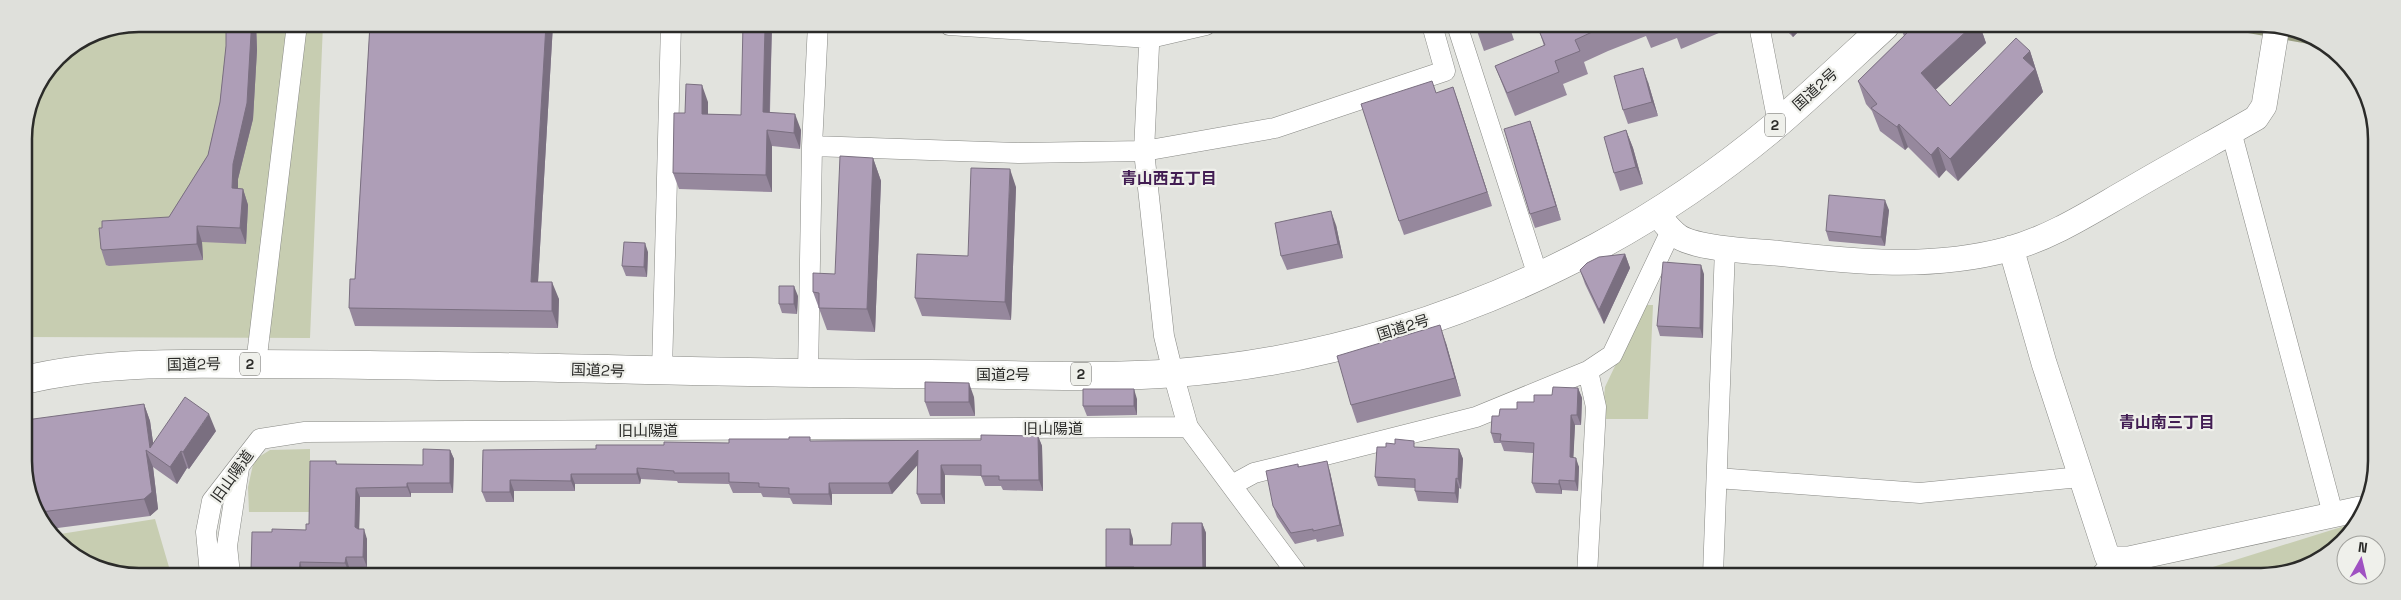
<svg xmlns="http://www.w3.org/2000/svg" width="2401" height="600" font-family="'Space Grotesk','Noto Sans JP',sans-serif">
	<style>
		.green { fill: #c7cdb1 }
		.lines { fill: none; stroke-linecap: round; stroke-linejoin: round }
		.stream { stroke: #9a9f83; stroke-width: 6 }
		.minor-casing { stroke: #888985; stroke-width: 21 }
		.tertiary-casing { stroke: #888985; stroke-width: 26 }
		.trunk-casing { stroke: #888985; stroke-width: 29 }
		.minor { stroke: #fff; stroke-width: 20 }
		.tertiary { stroke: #fff; stroke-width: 25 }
		.trunk { stroke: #fff; stroke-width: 28 }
		.wall { fill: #96889d }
		.shaded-wall { fill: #7a6f80 }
		.building { fill: #ae9eb7; stroke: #7a6f80 }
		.labels { text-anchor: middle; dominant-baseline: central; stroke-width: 4.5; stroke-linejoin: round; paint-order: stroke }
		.shield { fill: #eff0eb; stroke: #666663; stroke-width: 1 }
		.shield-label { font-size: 14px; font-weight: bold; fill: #2b2b29 }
		.street-label { font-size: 15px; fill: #2b2b29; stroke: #eff0eb }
		.neighbourhood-label { font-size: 16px; font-weight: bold; fill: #421d53; stroke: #eff0eb }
		.rim { fill: none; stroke: #2b2b29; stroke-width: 2.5 }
	</style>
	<rect width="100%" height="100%" fill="#e2e3de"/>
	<path class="green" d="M140,24H323L310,338L25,337L24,132L33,95L58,57L95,32Z
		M1644,305H1653L1648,419H1602L1605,387Z
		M310,449V512H249L248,487L254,460L270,450Z
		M155,519L171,574H117L58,543L54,535Z
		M2351,524L2338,548L2269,576H2184Z"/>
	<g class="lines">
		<path class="stream" d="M2226,26L2271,34
			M2281,36L2315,42"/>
		<g class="minor-casing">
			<path id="minor" d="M949,25L1150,38L1206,25
				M1150,25L1144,151L1164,336L1173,373L1188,427L1298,575
				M1457,25L1538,276
				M1759,25L1778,123
				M2231,131L2333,514
				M812,146L1019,153L1144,151L1275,128L1445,71L1432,25
				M256,364L297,24
				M662,371L671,24
				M808,374L812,146L818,24
				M1717,478L1920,493L2080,477
				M1232,485L1254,473L1476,417L1588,371L1612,355L1671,231
				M210,574L206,532L212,501L260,439L305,432L1188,427
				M230,574L227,546L239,468
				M1587,575L1596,407L1588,371
				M1713,575L1725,248
				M2100,576L2116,559"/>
		</g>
		<g class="tertiary-casing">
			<path id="tertiary" d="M1656,212C1663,221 1669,230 1679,237C1700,249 1751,251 1776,253C1854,262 1931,270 2009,249C2053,237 2092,211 2131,189C2172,165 2214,142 2256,118L2264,106L2277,26
				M2011,248L2044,363L2107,556L2116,559H2129L2360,509"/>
		</g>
		<g class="trunk-casing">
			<path id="trunk" d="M25,380C95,363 170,363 241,364C306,364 372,365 438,366C602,368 766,374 930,374C1011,374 1094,379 1176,373C1322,362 1468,316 1597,247C1660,213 1721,171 1776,125C1813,93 1849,59 1885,26"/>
		</g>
		<use href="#minor" class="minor"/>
		<use href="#tertiary" class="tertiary"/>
		<use href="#trunk" class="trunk"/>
	</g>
	<path class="wall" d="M226,24H256L257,50L253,119L238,179V188L243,189L248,205L246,244L202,242L203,260L109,266L106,265L101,249L102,228L169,217L208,155L220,102L226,46Z
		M370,24H553L538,282L559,299L558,328L355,326L349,308L355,279Z
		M772,24L770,112L801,130L800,149L772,146V192L679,189L673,173L685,113L708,102V114L741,115Z
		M1475,25H1509L1514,40L1484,51Z
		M1559,25H1733V27L1681,49L1677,38L1651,48L1646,36L1608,51L1584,62L1588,74L1563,84L1567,95L1515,116L1495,66L1544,46L1540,33Z
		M1782,26H1804L1793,37Z
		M1900,26H1980L1986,43L1935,90L1950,106L2030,51L2043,92L1958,181L1946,170L1939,178L1908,147L1905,150L1880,131L1872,111L1866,104L1858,81L1904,36Z
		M1648,82L1658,116L1628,124L1623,110Z
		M1453,87L1492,206L1404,235L1399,221Z
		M1530,121L1535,135L1561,220L1535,228L1530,214Z
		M1626,130L1633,148L1643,184L1620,191L1614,173Z
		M873,158L881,181L875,332L827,330L813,292L835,274Z
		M1016,187L1011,320L922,316L915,298L968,256Z
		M1889,210L1885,246L1829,241L1826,231Z
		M1336,225L1343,258L1287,270L1281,256Z
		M648,252L647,277L626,276L622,266Z
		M1625,254L1630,268L1604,324L1585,284L1580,270Z
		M1704,274L1703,338L1660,336L1657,326Z
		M798,296L797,314L782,313L779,304Z
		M1446,343L1461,396L1357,423L1351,405Z
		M1578,388L1582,398L1581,425H1575L1573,457L1579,467L1578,491L1562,490V494L1536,493L1532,483L1533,453L1504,451L1501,443H1494L1491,433L1499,416L1552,395Z
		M974,397L975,416H930L925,402Z
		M1137,399V415L1087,416L1083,406Z
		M144,404L150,421L153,443L216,431L189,469L187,468L177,484L153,467L158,509L150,516L50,529L26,483Z
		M1038,436L1042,446L1043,491L1003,490L1001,486H985L981,476L945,475V504H921L917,494L918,464L892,494H832V505L793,504L790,498L763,497L761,493H733L729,484L678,483L677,481L641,479L640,484H575V491H514V502H486L482,492L483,450L596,449L664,445L811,441L981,440Z
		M1417,447L1459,449L1463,459L1461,489L1459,488L1458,503L1418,501L1415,491V488L1378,486L1375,477Z
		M450,450L454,459L453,493H411V497H360L359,529L367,539V567H349V573L303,572V574H252L251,571L272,532L306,530L336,461L337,464L423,465Z
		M1298,464L1299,467L1330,472L1344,536L1317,542L1316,539L1295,544L1277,517L1273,506Z
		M1202,523L1206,533V575H1109L1106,567L1133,539V545H1171Z"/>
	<path class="shaded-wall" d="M251,24H256L257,50L253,119L238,179V204L232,188L233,164Z
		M546,24H553L537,299L531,282Z
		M765,24H772L769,128L763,112Z
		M1788,26H1804L1793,37Z
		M1972,26H1980L1986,43L1929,96L1921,73Z
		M2030,51L2043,92L1958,181L1950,159L2023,58Z
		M1643,68L1648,82L1658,116L1652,102Z
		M702,85L708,102V130L702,114Z
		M1453,87L1458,101L1492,206L1487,192Z
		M795,114L801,130L800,149L794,133Z
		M1530,121L1535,135L1561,220L1556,206Z
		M1899,124L1908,147L1905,150L1897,127Z
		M767,130L772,146V192L766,175Z
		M1626,130L1633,148L1643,184L1636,167Z
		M1938,147L1946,170L1939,178L1931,155Z
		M873,158L881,181L875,332L867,309Z
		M1010,169L1016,187L1011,320L1005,302Z
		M243,189L248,205L246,244L240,228Z
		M1885,200L1889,210L1885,246L1881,237Z
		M1331,211L1336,225L1343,258L1338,244Z
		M197,226L202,242L203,260L197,244Z
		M645,243L648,252L647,277L644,267Z
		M1625,254L1630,268L1604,324L1599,310Z
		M1701,265L1704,274L1703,338L1700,328Z
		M552,282L559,299L558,328L552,311Z
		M794,286L798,296L797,314L794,304Z
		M1440,325L1446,343L1461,396L1455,378Z
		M969,383L974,397L975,416L969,402Z
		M1578,388L1582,398L1581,425L1577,415Z
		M1134,389L1137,399V415L1134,406Z
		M144,404L150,421L155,456L150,448Z
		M209,414L216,431L189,469L183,452Z
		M1571,415L1575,425L1573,467L1570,457Z
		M1038,436L1042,446L1043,491L1039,480Z
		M1459,449L1463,459L1461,489L1458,479Z
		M146,450L153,467L158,509L150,516L144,499Z
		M450,450L454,459L453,493L450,483Z
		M918,450L922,460L892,494L888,483Z
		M181,451L187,468L177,484L170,467Z
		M1576,458L1579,467L1578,491L1575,481Z
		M1327,461L1330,472L1344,536L1340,525Z
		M941,465L945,475V504L941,494Z
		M637,468L641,479L640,484L637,474Z
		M571,474L575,484V491L571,481Z
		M1456,478L1459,488L1458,503L1455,493Z
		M510,480L514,491V502L510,492Z
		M1559,480L1562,490V494L1559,484Z
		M407,483L411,493V497L407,487Z
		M829,483L832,494V505L829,494Z
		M356,488L360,497L359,536L355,527Z
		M1202,523L1206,533V575H1204L1203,571Z
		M364,529L367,539V567L363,557Z
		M1130,529L1133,539V555L1130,545Z
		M346,557L349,567V573L345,563Z
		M300,562L303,572V574H299Z"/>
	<path class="building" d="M226,24H251V34L247,103L233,164L232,188L243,189L240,228L197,226V244L103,250L101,249L99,228H102V221L169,217L208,155L220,102L226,46Z
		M370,24H546L531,282H552V311L349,308L350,279H355Z
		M743,24H765L763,112L795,114L794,133L767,130L766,175L673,173L674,113H685L686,84L702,85V114L741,115Z
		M1475,25H1485L1476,29Z
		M1559,25H1607L1575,40L1580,51L1555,61L1559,72L1507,93L1495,66L1545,45L1540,33Z
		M1901,26H1972L1921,73L1950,106L2016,38L2030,51L2023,58L2035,69L1950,159L1938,147L1931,155L1899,124L1897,127L1871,108L1877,104L1858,81L1908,32Z
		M1643,68L1652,102L1623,110L1614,76Z
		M1432,81L1436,93L1453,87L1487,192L1399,221L1361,104Z
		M1530,121L1556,206L1530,214L1504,129Z
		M1626,130L1636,167L1614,173L1604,137Z
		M840,156L873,158L867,309L819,308V293L813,292V273L835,274Z
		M971,168L1010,169L1005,302L915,298L917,254L968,256Z
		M1829,195L1885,200L1881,237L1826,231Z
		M1331,211L1338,244L1281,256L1275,223Z
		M624,242L645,243L644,267L622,266Z
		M1625,254L1599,310L1580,270L1587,263L1599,257Z
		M1663,262L1701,265L1700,328L1657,326Z
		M779,286H794V304H779Z
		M1440,325L1455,378L1351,405L1337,356Z
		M925,382L969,383V402H925Z
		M1553,387L1578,388L1577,415H1571L1570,457L1576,458L1575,481L1559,480V484L1532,483L1534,443L1500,441L1501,434L1491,433L1492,416H1499L1500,409H1517V402H1534V395H1552Z
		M1083,389H1134V406H1083Z
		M185,397L209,414L183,452L181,451L170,467L146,450L152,492L144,499L41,512L26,483V420L144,404L150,448Z
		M981,435L1038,436L1039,480H999V476H981V465H941V494H917L918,450L888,483H829V494H789V488L759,487V483L729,482V473H674V471L637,468V474H571V481L510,480V492H482L483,450L596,449V445H664V442L729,443V439H789V437H810V441L981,440Z
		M1395,439L1414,441V447L1459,449L1458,479L1456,478L1455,493L1415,491V479L1375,477L1377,447H1386V443L1395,444Z
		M423,449L450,450V483H407V487L356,488L355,527L358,529H364L363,557H346L345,563L300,562L299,574H272V572L251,571L252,532H272V529L306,530V524H309L310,461H336V464L423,465Z
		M1327,461L1340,525L1313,531V529L1291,533L1273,506L1266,471L1298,464V467Z
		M1172,523H1202L1203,571H1162V575H1134V567H1106V529H1130V545H1171Z"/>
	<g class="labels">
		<g class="shield">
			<rect x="1765" y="113.5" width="20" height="23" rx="4"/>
			<rect x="240" y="352.5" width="20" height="23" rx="4"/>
			<rect x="1071" y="362.5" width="20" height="23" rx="4"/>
		</g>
		<g class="shield-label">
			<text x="1775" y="125">2</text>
			<text x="250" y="364">2</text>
			<text x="1081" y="374">2</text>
		</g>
		<g class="street-label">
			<text transform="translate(1815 89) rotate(-42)">国道2号</text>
			<text transform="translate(1403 327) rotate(-17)">国道2号</text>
			<text transform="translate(194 364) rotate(-1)">国道2号</text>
			<text transform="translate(598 370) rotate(2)">国道2号</text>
			<text x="1003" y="374">国道2号</text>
			<text x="1053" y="428">旧山陽道</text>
			<text x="648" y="430">旧山陽道</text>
			<text transform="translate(232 476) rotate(-54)">旧山陽道</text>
		</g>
		<g class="neighbourhood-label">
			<text x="1169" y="178">青山西五丁目</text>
			<text x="2167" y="422">青山南三丁目</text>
		</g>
	</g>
	<path d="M0 0H2401V600H0ZM139 32H2261A107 107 0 0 1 2368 139V461A107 107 0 0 1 2261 568H139A107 107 0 0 1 32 461V139A107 107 0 0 1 139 32Z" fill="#dfe0db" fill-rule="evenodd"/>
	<path class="rim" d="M139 32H2261A107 107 0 0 1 2368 139V461A107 107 0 0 1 2261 568H139A107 107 0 0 1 32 461V139A107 107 0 0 1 139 32Z"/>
	<g transform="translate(2361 560) rotate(8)"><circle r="24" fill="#eff0eb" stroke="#a1a19d"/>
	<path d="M0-4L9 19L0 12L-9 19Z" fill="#9f51c2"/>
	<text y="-8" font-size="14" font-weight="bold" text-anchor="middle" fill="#2b2b29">N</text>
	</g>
</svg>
